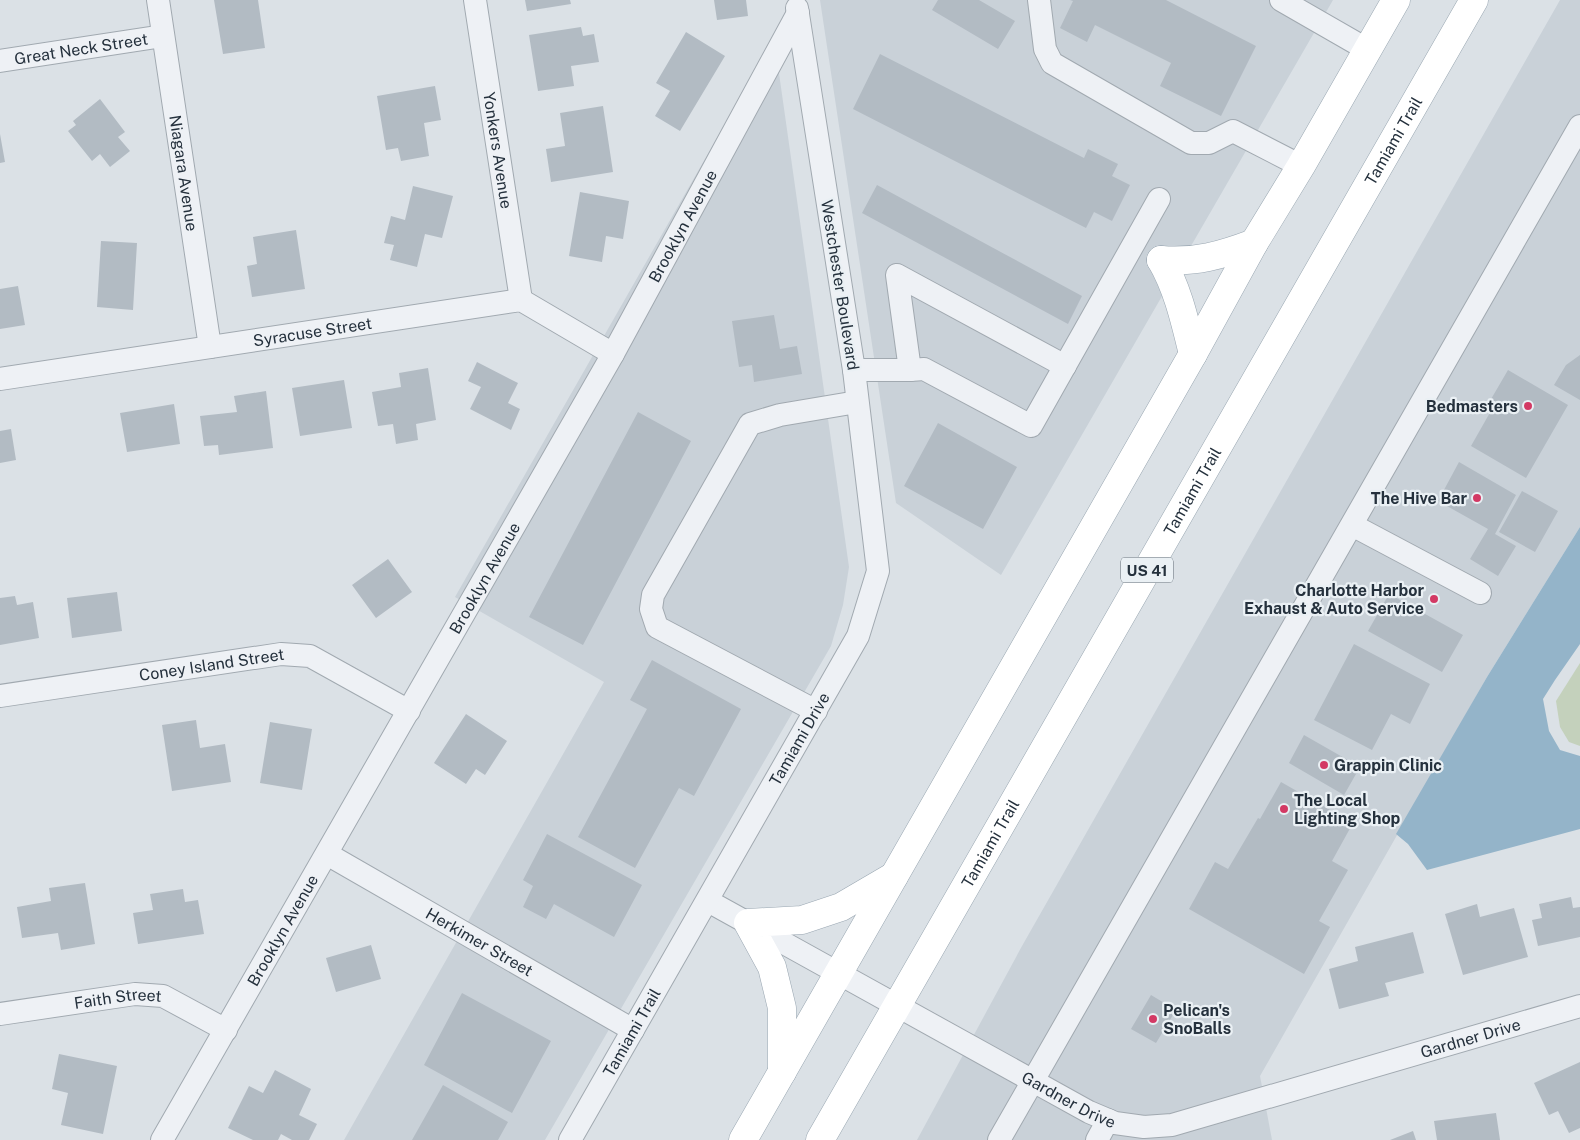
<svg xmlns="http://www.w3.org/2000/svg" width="1580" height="1140" font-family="'Public Sans',sans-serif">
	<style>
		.built { fill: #c9d1d8 }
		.green { fill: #c4d1bc }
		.water { fill: #94b4c9 }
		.building { fill: #b2bbc3 }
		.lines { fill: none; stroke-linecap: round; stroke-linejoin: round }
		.minor-casing { stroke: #a1a9b0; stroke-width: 24 }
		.major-casing { stroke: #9aa7b2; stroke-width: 29 }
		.minor { stroke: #eef1f5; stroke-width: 22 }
		.major { stroke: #fff; stroke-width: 28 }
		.poi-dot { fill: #d33964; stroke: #eaf0f4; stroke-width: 2 }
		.labels { text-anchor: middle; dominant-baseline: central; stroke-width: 4.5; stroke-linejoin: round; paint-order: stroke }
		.shield { fill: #eaf0f4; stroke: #606a74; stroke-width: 1 }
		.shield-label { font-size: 15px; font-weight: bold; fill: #25313d }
		.street-label { font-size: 16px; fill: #25313d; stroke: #eaf0f4 }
		.poi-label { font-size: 16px; font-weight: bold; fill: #25313d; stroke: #eaf0f4; text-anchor: end }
	</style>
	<rect width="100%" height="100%" fill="#dbe1e6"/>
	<path class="built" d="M820,0H1333L1001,575L896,503Z
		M1560,0H1580V527L1487,677L1260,1076L1272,1140H917L1022,946Z
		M774,38L849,567L843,605L831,646L545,1140H344L604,682L455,597Z"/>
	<path class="green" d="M1580,663V746L1569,742L1560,727L1556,701Z"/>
	<path class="water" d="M1580,527V644L1555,680L1543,699L1549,731L1560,750L1580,756V829L1427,870L1408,844L1396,834L1487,677Z"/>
	<path class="building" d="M214,0H258L265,48L223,54Z
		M525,0H570L571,4L527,11Z
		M714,0H746L748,16L717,20Z
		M938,0H979L1015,21L998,49L932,10Z
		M1070,0H1166L1256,46L1221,116L1160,86L1171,63L1095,25L1087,42L1060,28L1073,1Z
		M581,27L583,36L594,34L599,62L571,66L574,86L538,91L529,35Z
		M686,32L725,56L680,131L655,116L670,91L656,83Z
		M880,54L1084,158L1088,149L1118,164L1112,176L1130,185L1112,221L1094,212L1086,228L853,109Z
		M435,86L441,120L424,123L429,156L401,161L398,148L386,150L377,96Z
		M100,99L125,132L118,137L130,151L110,167L100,154L92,161L68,131L76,125L73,121Z
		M603,106L613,172L551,182L546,149L565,146L560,113Z
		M0,134L5,162L0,163Z
		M877,185L1082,296L1068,324L862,213Z
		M413,186L453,196L442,238L425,234L417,267L390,260L394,245L384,243L391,216L405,220Z
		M580,192L629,201L623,239L606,236L602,262L569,256Z
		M296,230L305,289L252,297L247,266L257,264L253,237Z
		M101,241L137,243L133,310L97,307Z
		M18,286L25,325L0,329V289Z
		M774,315L780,349L797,346L802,374L754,382L752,365L739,367L732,321Z
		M1580,355V400L1554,385L1566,365Z
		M477,362L518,383L508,403L520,409L511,430L470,409L481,387L468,381Z
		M428,368L436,420L416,424L418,440L396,444L393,424L378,426L372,392L401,387L399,373Z
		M1508,370L1568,405L1526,478L1471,446L1492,409L1487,406Z
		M344,380L352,428L300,436L292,388Z
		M266,391L273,448L219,455L218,445L204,446L200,416L237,412L234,396Z
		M174,404L180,444L127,452L120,413Z
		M638,412L691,441L583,645L529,617Z
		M938,423L1017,467L983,529L904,486Z
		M11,429L16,460L0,463V431Z
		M1459,462L1516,495L1495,534L1516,546L1498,576L1470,559L1488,529L1438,501Z
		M1522,491L1558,511L1535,552L1499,532Z
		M388,559L412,592L376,618L352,585Z
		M117,592L122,631L72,638L67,598Z
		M1389,594L1463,635L1442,672L1368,631Z
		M15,596L17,605L33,602L39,638L0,645V598Z
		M1354,644L1430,684L1410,724L1391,714L1372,750L1314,720Z
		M652,660L741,709L694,796L679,788L635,868L578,837L647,709L630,700Z
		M466,714L507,741L485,775L476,769L466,784L434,763Z
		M196,720L200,748L225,744L231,782L172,791L162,725Z
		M270,722L312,729L302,790L260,783Z
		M1304,735L1360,767L1344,795L1289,763Z
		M1281,782L1353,823L1332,861L1348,870L1319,921L1330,927L1304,974L1189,909L1215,862L1228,869L1258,818L1260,819Z
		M547,834L642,885L614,937L554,904L546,919L523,907L533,886L523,880Z
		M85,883L95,944L61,950L58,933L22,938L17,907L51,901L49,888Z
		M183,889L185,902L198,900L204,934L138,944L133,913L153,910L150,894Z
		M1571,897L1573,908L1580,907V937L1538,946L1532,920L1542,918L1539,904Z
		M1477,904L1480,917L1514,908L1528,957L1463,975L1445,914Z
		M1413,932L1424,973L1385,983L1389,996L1339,1009L1329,969L1358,961L1355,947Z
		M371,945L381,979L336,992L326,958Z
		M462,993L551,1041L512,1113L424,1065Z
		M1151,995L1176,1010L1156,1043L1131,1029Z
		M59,1054L117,1066L103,1134L61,1125L68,1093L52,1089Z
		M1580,1062V1128L1569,1133L1558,1111L1549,1115L1534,1083Z
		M275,1070L311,1089L299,1115L317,1124L309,1140H292L281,1134L278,1140H253L228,1128L249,1086L263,1093Z
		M443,1085L508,1122L498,1140H412Z
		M1496,1113L1500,1140H1437L1434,1121Z
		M1413,1131L1416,1140H1390Z"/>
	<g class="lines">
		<g class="minor-casing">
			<g id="minor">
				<path id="s1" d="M158,0L210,347"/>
				<path id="s2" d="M475,0L521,300"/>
				<path d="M1039,0L1045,49L1052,63L1191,143H1209L1233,131L1301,166"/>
				<path d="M1281,0L1368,50"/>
				<path id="s3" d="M0,61L163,36"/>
				<path d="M854,370H910L924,369L1031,426L1159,199"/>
				<path d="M910,370L897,275L1065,366"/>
				<path id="s4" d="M0,379L521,300L613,354"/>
				<path d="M1352,525L1480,593"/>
				<path id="s5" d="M0,696L281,654L310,656L409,711"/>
				<path d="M816,711L657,627L651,609L653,595L750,424L780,415L857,402"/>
				<path id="s6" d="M327,854L633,1030"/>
				<path id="s7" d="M708,901L1089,1112L1115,1123L1144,1127L1172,1125L1580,1006"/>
				<path id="s8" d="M0,1014L135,994L163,996L226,1030"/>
				<path id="s9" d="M162,1140L613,354L798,13"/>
				<path id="s10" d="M570,1140L858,636L878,571L854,370L797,8"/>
				<path d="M999,1140L1580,126"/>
				<path d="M1097,1140L1108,1120"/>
			</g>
		</g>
		<g class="major-casing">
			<g id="major">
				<path d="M1161,260C1178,289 1185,322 1193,354"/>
				<path d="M1161,260C1195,263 1222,255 1254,243"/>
				<path d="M782,1072V1008L772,967L748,923L802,920L841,907L894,876"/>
				<path d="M743,1140L1193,354L1254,243L1301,166L1396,0"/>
				<path id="s11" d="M820,1140L1474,0"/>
			</g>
		</g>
		<use href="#minor" class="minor"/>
		<use href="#major" class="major"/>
	</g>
	<g class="poi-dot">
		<circle cx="1528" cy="406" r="5"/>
		<circle cx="1477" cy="498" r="5"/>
		<circle cx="1434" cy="599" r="5"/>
		<circle cx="1324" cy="765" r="5"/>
		<circle cx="1284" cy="809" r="5"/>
		<circle cx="1153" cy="1019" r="5"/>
	</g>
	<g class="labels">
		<rect class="shield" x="1121" y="557.5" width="52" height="25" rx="4"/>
		<g class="shield-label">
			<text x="1147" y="570">US 41</text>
		</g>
		<g class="street-label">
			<text stroke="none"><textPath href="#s3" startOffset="82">Great Neck Street</textPath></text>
			<text stroke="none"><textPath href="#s11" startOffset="1152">Tamiami Trail</textPath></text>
			<text stroke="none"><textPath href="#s2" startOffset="152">Yonkers Avenue</textPath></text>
			<text stroke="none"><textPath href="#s1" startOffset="175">Niagara Avenue</textPath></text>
			<text stroke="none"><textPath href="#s9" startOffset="1052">Brooklyn Avenue</textPath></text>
			<text transform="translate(840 285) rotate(81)">Westchester Boulevard</text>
			<text stroke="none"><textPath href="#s4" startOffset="316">Syracuse Street</textPath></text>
			<text stroke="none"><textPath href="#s11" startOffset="748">Tamiami Trail</textPath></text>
			<text stroke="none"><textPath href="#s9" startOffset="648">Brooklyn Avenue</textPath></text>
			<text stroke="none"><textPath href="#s5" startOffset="214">Coney Island Street</textPath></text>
			<text stroke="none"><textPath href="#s10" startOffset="462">Tamiami Drive</textPath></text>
			<text stroke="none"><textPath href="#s11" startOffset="342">Tamiami Trail</textPath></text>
			<text stroke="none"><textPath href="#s9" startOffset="242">Brooklyn Avenue</textPath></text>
			<text stroke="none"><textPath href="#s6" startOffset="176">Herkimer Street</textPath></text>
			<text stroke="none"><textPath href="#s8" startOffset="119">Faith Street</textPath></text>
			<text stroke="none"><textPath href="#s10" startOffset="124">Tamiami Trail</textPath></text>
			<text stroke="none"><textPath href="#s7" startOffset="832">Gardner Drive</textPath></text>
			<text stroke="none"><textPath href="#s7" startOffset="412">Gardner Drive</textPath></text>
		</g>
		<g class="poi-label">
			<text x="1518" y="406">Bedmasters</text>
			<text x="1467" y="498">The Hive Bar</text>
			<text x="1424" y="590">Charlotte Harbor<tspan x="1424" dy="18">Exhaust &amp; Auto Service</tspan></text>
			<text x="1334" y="765" text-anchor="start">Grappin Clinic</text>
			<text x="1294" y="800" text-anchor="start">The Local<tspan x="1294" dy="18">Lighting Shop</tspan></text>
			<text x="1163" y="1010" text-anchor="start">Pelican's<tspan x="1163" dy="18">SnoBalls</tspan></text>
		</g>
	</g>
</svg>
